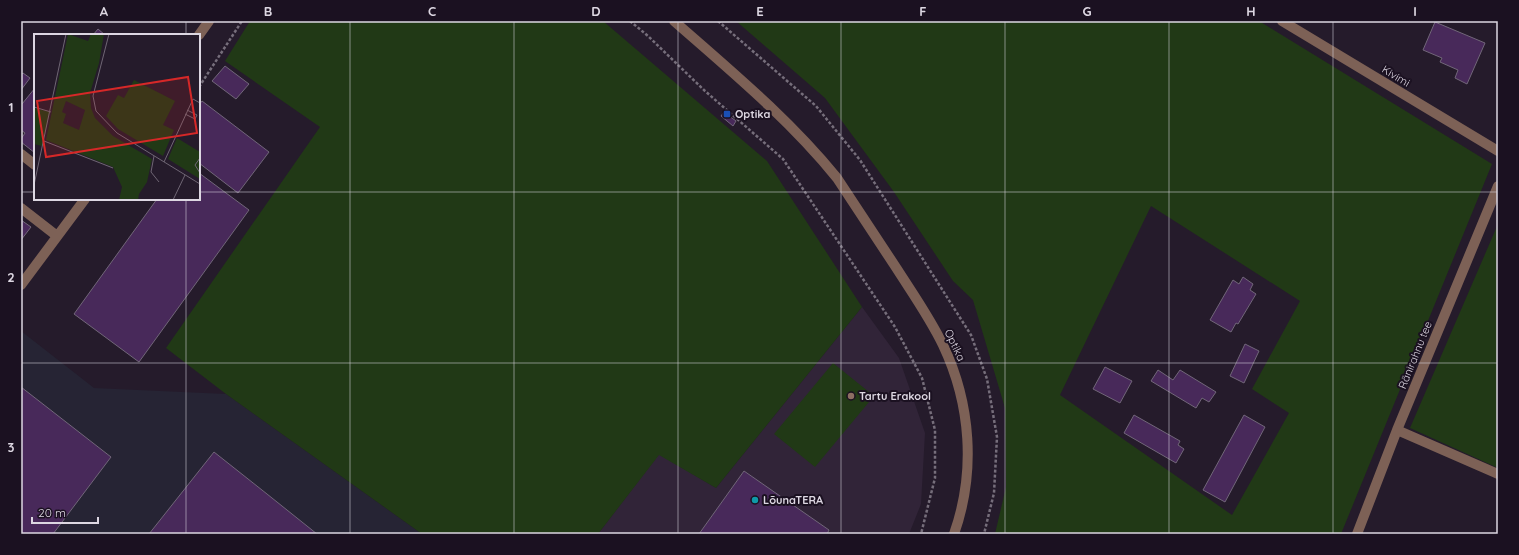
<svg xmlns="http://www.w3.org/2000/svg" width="1519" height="555" font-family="Quicksand,sans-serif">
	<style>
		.commercial { fill: #262434 }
		.built { fill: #312438 }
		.green { fill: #213916; fill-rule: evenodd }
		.building { fill: #48295a; stroke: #716679 }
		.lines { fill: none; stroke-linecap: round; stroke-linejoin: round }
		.path { stroke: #766e7b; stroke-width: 2.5; stroke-dasharray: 3 2; stroke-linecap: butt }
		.minor { stroke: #7d6156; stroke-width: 10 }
		.grid { fill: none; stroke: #ddd7e2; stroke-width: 1; stroke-opacity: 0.55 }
		.transit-dot { fill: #1a4fb4; stroke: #1b1121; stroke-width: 1.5 }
		.education-dot { fill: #8d6e63; stroke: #1b1121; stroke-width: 1.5 }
		.culture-dot { fill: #0f9aa8; stroke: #1b1121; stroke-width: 1.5 }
		.labels { text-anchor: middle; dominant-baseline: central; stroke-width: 4; stroke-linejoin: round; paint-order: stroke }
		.street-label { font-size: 11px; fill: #ddd7e2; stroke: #1b1121 }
		.poi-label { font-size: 11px; font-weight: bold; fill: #ddd7e2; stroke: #1b1121; text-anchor: start }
		.inset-road { fill: none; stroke: #6f6674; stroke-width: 1 }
		.view { fill: #d62828; fill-opacity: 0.15; stroke: #d62828; stroke-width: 2 }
		.inset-edge { fill: none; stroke: #ddd7e2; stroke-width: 2 }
		.neatline { fill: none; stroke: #ddd7e2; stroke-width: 1.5 }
		.grid-label { font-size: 13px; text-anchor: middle; font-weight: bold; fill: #ddd7e2 }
	</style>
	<rect width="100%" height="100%" fill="#251b2b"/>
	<path class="commercial" d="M21,331L94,388L226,394L422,534H21Z"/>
	<path class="built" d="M862,307L899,358L925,433L921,504L909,534H598L659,454L716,488Z"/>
	<path class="green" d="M250,21H603L767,161L862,307L716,488L659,455L598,534H422L226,394L166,348L320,127L225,61Z
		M736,21H1259L1492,164L1341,534H995L1006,487L1005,408L973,300L953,281L894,192L825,98ZM1151,206L1300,301L1252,389L1289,413L1232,515L1060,395Z
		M1498,224V468L1410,428Z
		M833,363L874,396L815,467L774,434Z"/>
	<path class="building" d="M1435,22L1485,43L1467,84L1455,78L1458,70L1440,62L1442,58L1423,50Z
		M98,29L105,35H93Z
		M225,66L249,84L236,99L212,81Z
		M23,73L30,78L21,90V75Z
		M35,88V153L21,142V139L25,133L21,130V103L22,104Z
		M202,101L269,152L238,193L199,163V105Z
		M724,112L736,121L733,126L721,116Z
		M199,173L249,210L139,362L74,314L157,199H199Z
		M21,220L31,227L21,240Z
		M1243,277L1253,284L1250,290L1256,294L1238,324L1236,323L1231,332L1210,320L1233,280L1239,284Z
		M1245,344L1259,351L1244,383L1230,376Z
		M1105,367L1132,381L1120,403L1093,389Z
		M1158,370L1173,380L1180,370L1216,392L1209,402L1202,398L1196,408L1151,381Z
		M21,387L111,457L53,534H21Z
		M1134,415L1180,441L1178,445L1184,449L1176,463L1124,433Z
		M1244,415L1265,427L1225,502L1203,490Z
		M214,452L267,494L317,534H149Z
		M744,471L829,530L827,534H699Z"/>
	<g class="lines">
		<path class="path" d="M630,21L648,36L705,91L783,159L895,327L922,378L935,430V478L921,534
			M718,21L816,106L860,160L971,335L987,379L997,437L994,493L984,534
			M199,87L242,21"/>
		<path class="minor" d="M674,21C731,71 789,119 837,178C857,208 877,239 897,269C913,294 930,318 943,345C971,404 976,472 954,534
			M1282,21L1498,151
			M199,35L209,21
			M21,154L35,165
			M21,208L57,236
			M21,285L85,199
			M1397,430L1498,474
			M1357,534L1397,430L1498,186"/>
	</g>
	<path class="grid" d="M186,21V35M350,21V534M514,21V534M678,21V534M841,21V534M1005,21V534M1169,21V534M1333,21V534M21,192H35M199,192H1498M186,199V534M21,363H1498"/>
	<rect class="transit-dot" x="723" y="110" width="8" height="8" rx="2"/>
	<circle class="education-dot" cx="851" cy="396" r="4"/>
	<circle class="culture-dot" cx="755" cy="500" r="4"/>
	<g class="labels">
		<g class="street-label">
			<text transform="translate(1396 76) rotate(31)">Kivimi</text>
			<text transform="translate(955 345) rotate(65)">Optika</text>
			<text transform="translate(1415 355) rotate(-68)">Ränirahnu tee</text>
		</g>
		<g class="poi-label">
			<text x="735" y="114">Optika</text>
			<text x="859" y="396">Tartu Erakool</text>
			<text x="763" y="500">LõunaTERA</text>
		</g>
	</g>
	<g transform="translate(34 34)">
		<rect width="166" height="166" fill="#251b2b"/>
		<path d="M34,0L54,7L57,0H70L65,29L56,59L57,74L61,84L79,102L118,125L113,148L105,160L104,166H85L88,153L79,133L12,106ZM32,67L51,76L45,96L29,89L32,80L28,78ZM100,46L141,67L129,91L140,96L129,122L84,95L72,82L84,61L90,64ZM0,74L16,78L8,112L0,110ZM143,104L166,118V145L134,125Z" fill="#213916" fill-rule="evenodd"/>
		<path class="inset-road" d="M75,0L59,62L62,77L83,99L166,150M0,73L17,78M151,80L161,85L163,81L153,76M10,107L79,134M120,122L117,138L125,148M166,124L161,131L166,139M130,128L159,65L166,69M0,151L32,0M139,166L151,141"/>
		<path class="view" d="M154,43L163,99L12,123L3,67Z"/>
		<rect width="166" height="166" class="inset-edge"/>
	</g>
	<rect width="1519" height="555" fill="none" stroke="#1b1121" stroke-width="44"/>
	<path d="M32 517v6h66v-6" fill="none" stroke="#ddd7e2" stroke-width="2"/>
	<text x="38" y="517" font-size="12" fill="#ddd7e2" stroke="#1b1121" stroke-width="3" paint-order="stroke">20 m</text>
	<rect x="22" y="22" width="1475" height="511" class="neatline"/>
	<g class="grid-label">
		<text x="104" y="16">A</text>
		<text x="268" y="16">B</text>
		<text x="432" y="16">C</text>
		<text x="596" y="16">D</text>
		<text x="760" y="16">E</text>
		<text x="923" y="16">F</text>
		<text x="1087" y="16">G</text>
		<text x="1251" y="16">H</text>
		<text x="1415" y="16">I</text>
		<text x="11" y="112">1</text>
		<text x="11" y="282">2</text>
		<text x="11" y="452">3</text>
	</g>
</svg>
